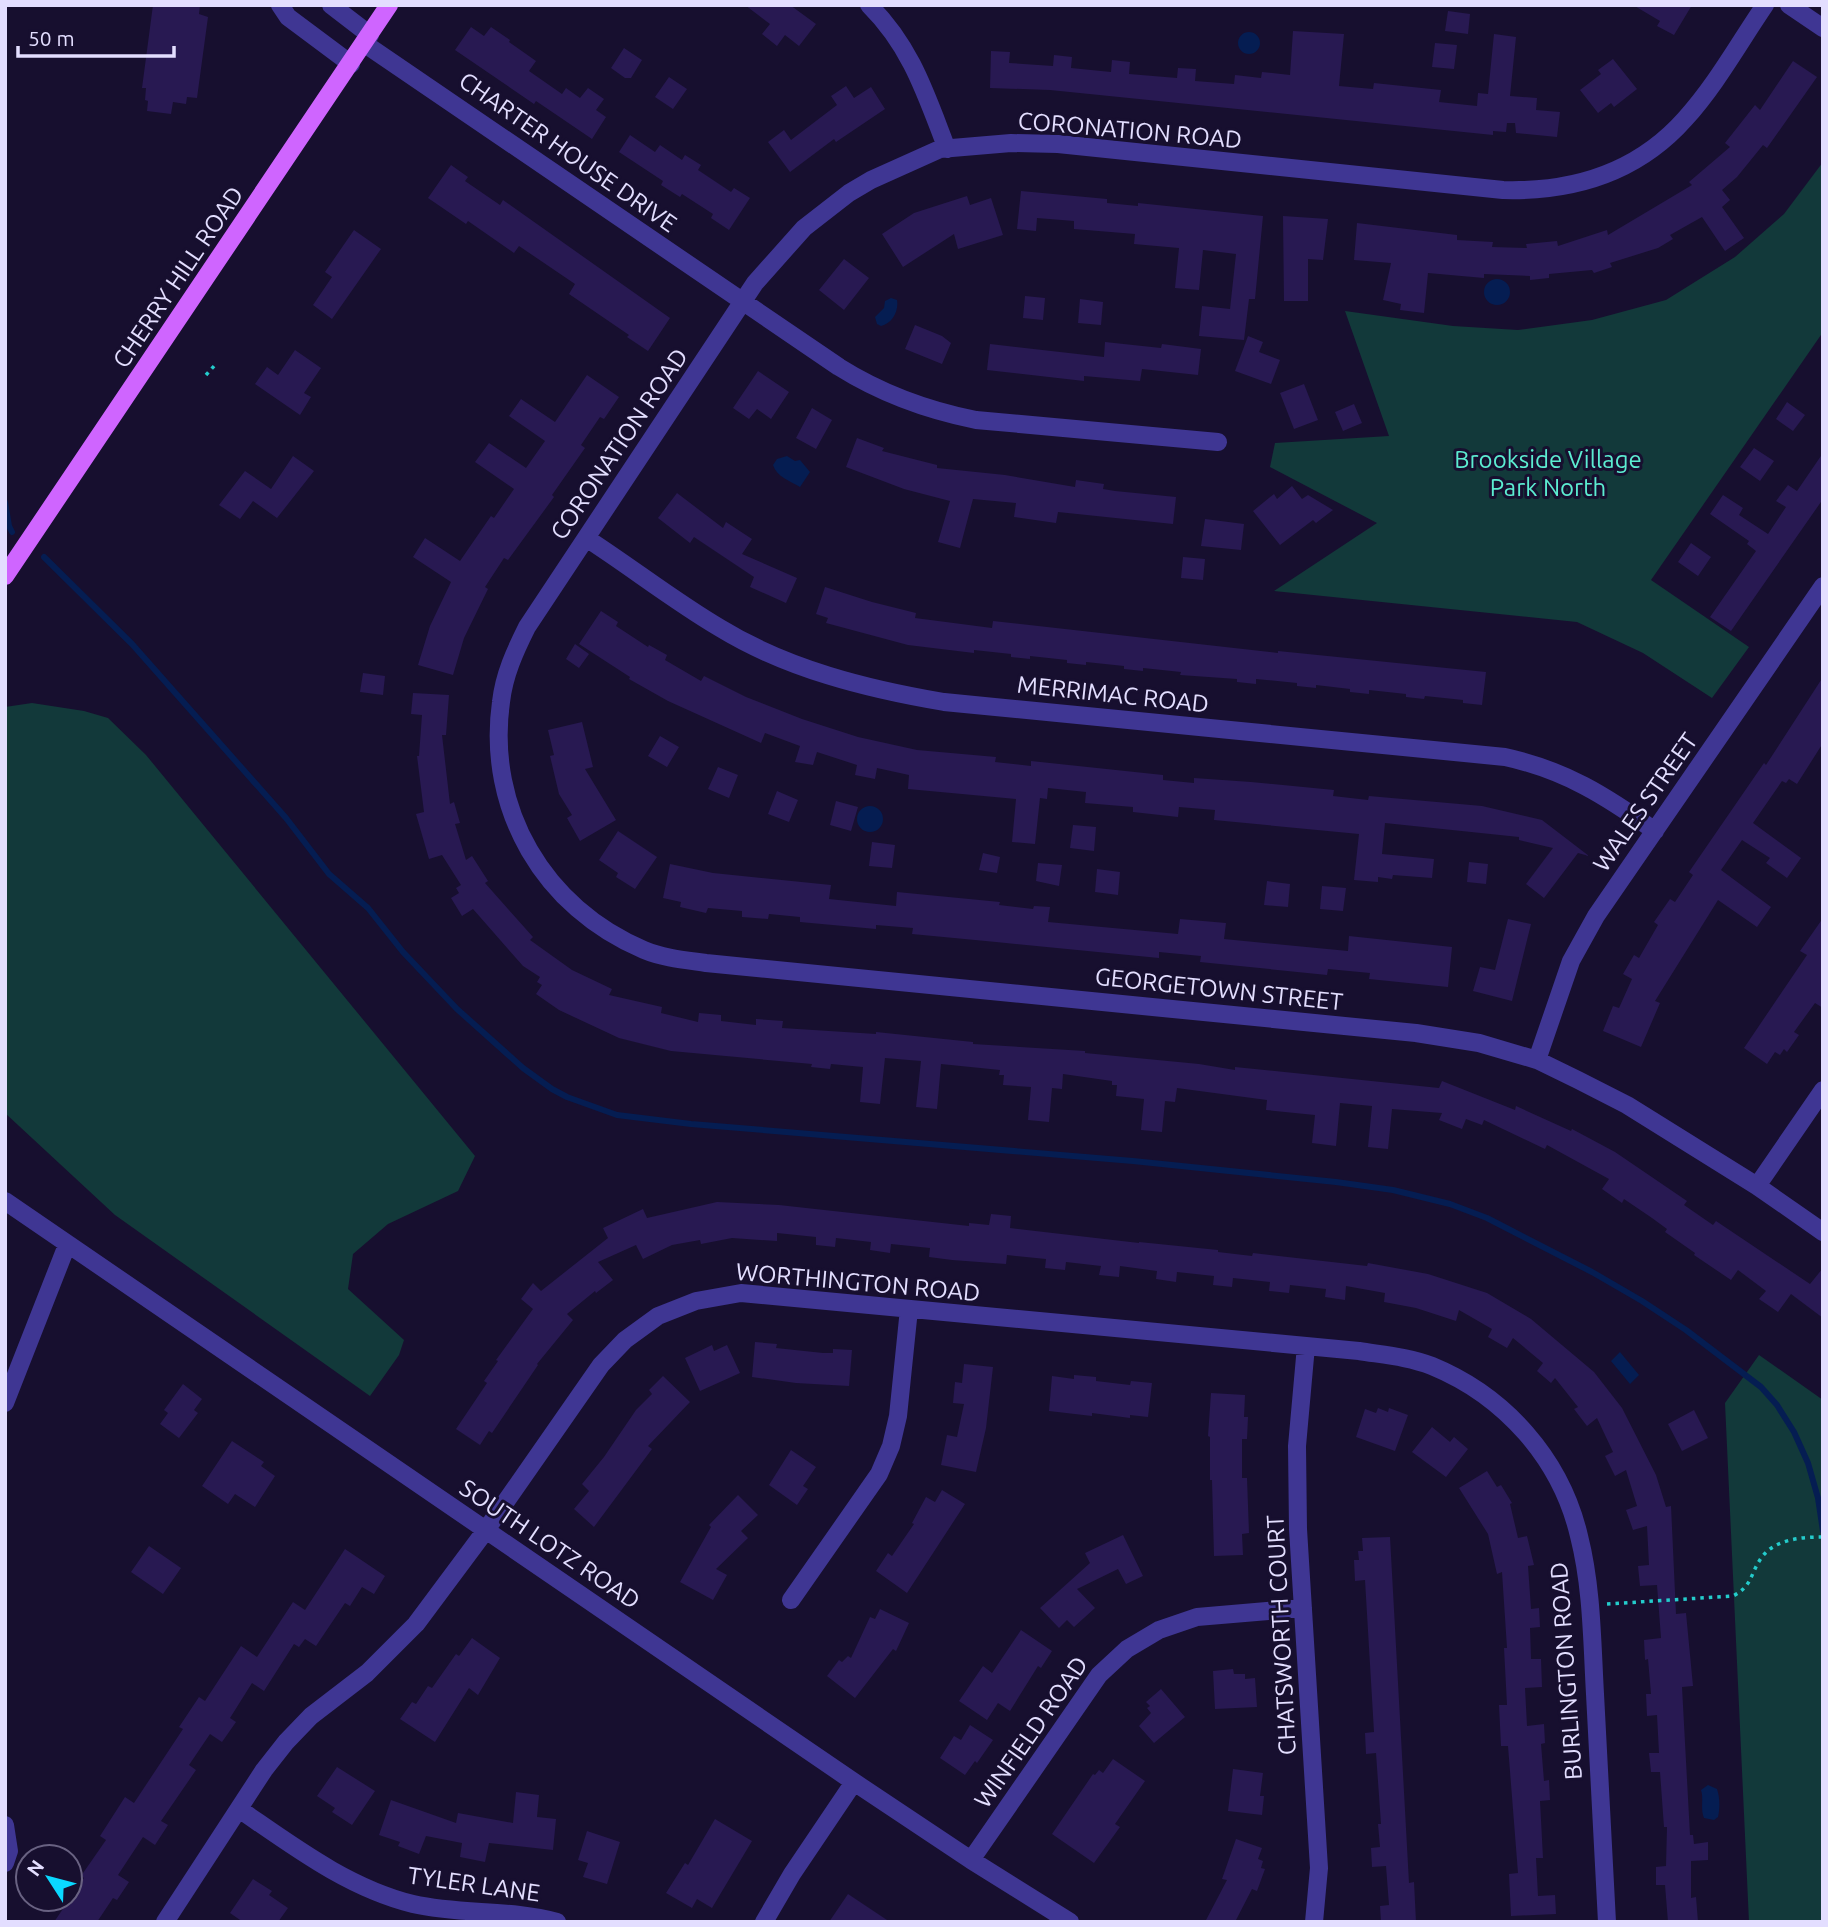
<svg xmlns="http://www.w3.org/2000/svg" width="1828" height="1927" font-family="Ubuntu,sans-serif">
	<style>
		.green { fill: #12393a }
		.water { fill: #051d52 }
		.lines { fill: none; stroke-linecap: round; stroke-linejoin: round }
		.stream { stroke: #051d52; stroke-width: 6 }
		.building { fill: #281952 }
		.path { stroke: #24cccc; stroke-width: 3.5; stroke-dasharray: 3.5 5; stroke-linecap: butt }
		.minor { stroke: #3f3693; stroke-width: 18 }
		.major { stroke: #cf65ff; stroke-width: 18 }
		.labels { text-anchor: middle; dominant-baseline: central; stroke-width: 6; stroke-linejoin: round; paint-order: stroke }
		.street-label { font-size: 24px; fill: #e3deff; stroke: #170f2f }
		.park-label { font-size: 24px; fill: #5cecd1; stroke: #170f2f }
	</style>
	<rect width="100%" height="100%" fill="#170f2f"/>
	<path class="green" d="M1823,162V332L1651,580L1749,647L1712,698L1643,653L1577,622L1274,591L1377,523L1270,467L1275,443L1389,436L1345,311L1453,326L1518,330L1592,320L1666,300L1735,257L1784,214Z
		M32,703L84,711L108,718L146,755L475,1156L458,1191L388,1224L353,1254L348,1289L404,1340L399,1355L370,1396L115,1215L5,1113V707Z
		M1759,1355L1823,1400V1922H1749L1725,1403Z"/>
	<path class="water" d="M1238 43a11 11 0 1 1 22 0a11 11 0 1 1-22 0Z
		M1484 292a13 13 0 1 1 26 0a13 13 0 1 1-26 0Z
		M891,298L897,300C899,311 892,324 881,326L877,324L875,317L884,308L885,301Z
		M787,456L795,461L800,460L810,472L800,487C790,481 777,477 773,465L777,459Z
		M857 819a13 13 0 1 1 26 0a13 13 0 1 1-26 0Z
		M1620,1352L1639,1375L1630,1384L1611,1361Z
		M1708,1785L1717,1789C1720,1798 1720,1808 1718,1817L1714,1820L1704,1818C1700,1808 1704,1799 1701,1790Z"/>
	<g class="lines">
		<path class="stream" d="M5,502L9,526L12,532
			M44,557L132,644L286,818L329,874L368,908L403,952L457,1009L523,1068L552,1089L567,1097L617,1115L691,1124L1133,1161L1336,1182L1393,1190L1450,1204L1487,1218L1592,1272L1642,1301L1686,1330L1761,1387L1777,1405L1794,1432L1808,1463L1818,1498L1823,1531"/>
	</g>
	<path class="building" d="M153,5H200L199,14L208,17L197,98L187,97L186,104L173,102L171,114L147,111L148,101L145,100L146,88H142Z
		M745,5H790L816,24L799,46L785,35L777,46L762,34L770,24Z
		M1633,5H1692L1674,35L1657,26L1660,21Z
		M1448,11L1470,14L1468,34L1445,31Z
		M471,27L484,36L491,27L510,40L509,42L536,61L529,71L562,94L566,88L580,98L588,88L604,99L596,110L606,117L592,139L536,101L534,104L455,50Z
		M1293,31L1344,34L1339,86L1373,89L1374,83L1441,90L1439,102L1477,106L1478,93L1488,94L1494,34L1516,37L1510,96L1537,98L1536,110L1560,112L1557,137L1516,133L1515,123H1507L1506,132L1493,131V135L1050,90L990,88L991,51L1010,52L1009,63L1053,66L1054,55L1072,57L1071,68L1111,72L1112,60L1130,62L1129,74L1177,78L1178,68L1196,69L1195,81L1234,84L1235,75L1261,78L1262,72L1290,75Z
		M1435,43L1457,45L1454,69L1432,67Z
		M624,48L642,60L631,78H625L611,68Z
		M1613,59L1637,89L1614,107L1611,103L1598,113L1580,90L1601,74L1598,70Z
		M1793,61L1817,77L1767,148L1763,145L1737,177L1722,190L1730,200L1722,207L1744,238L1725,251L1702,217L1670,235L1673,239L1658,248L1610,263L1612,267L1594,273L1592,270L1549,274V278L1530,280V276L1484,274V278L1428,273L1424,313L1400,310L1401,304L1383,300L1391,263L1354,260L1357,223L1457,235V240L1493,242L1492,247L1527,248L1526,244L1557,241L1558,246L1607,230L1608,235L1692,185L1689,182L1730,147L1725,143L1755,105L1760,110Z
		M669,77L687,89L673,109L655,97Z
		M846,86L854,98L871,87L885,109L836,142L834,139L790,172L768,142L784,130L791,140L837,105L831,96Z
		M630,135L655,152L660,145L682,160L685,155L701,165L698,170L731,192L734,188L750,198L729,230L711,218L713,214L682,194L680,197L661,185L663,181L619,152Z
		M451,165L468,177L465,181L500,205L503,200L670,318L648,351L627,337L629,335L569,294L575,284L519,246L514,253L468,221L466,224L428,198Z
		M1021,191L1107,199V203L1138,206V203L1263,216L1255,299H1249L1244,340L1199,336L1202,306L1230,309L1236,254L1203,250L1199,290L1175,288L1179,248L1134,244L1135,234L1074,229V221L1037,218L1036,231L1017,229Z
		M967,196L970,205L991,198L1003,235L958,249L954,234L903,267L882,234L914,213Z
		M1283,216L1328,219L1323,260L1308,259V301H1284Z
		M354,230L381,249L332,319L313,305L332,277L325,272Z
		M844,259L869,278L844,310L819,290Z
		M1025,296L1045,298L1043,320L1023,318Z
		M1080,299L1103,302L1101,325L1078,323Z
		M915,325L942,336L951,343L942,364L905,349Z
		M1248,336L1263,342L1259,352L1280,360L1271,384L1235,371Z
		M1105,342L1161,348L1162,344L1201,349L1198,375L1142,369L1140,381L1084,376V381L987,370L990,344L1104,357Z
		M295,350L321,368L304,393L311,397L300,415L255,384L267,367L278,375Z
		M758,371L789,392L771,419L757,409L749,419L733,408Z
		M587,375L619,397L604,419L600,417L581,445L585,448L552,495L554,497L508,560L504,558L485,587L488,589L464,638L453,675L418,665L430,626L451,582L413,557L425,538L460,561L491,516L494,518L514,489L475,462L489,443L526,468L545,441L509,416L521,399L555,422Z
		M1304,384L1318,420L1294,429L1280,393Z
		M1787,402L1805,415L1793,431L1776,419Z
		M1354,404L1362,423L1343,431L1335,412Z
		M812,408L832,420L816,449L796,438Z
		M857,438L884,448L882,451L937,465V468L1005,475L1075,487L1076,480L1104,484L1103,489L1115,491L1176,497L1173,524L1058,512L1056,523L1014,517L1016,503L973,499L960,548L938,542L950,501L904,489L846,467Z
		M1754,448L1774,461L1760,481L1740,467Z
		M1823,453V499L1731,631L1710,617L1756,551L1747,544L1749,541L1710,514L1723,495L1743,508L1739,515L1768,534L1786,507L1776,501L1788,485L1797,491Z
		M293,456L314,471L277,518L253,501L240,519L219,505L245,471L271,489Z
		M1292,486L1302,499L1308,495L1333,510L1316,523L1313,520L1280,545L1253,511L1274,494L1277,499Z
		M677,493L723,528L726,522L752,539L742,554L797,578L786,603L750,587L754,577L694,537L690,543L658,518Z
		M1205,519L1244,524L1241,550L1201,546Z
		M1691,543L1711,557L1698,576L1678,562Z
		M1183,557L1205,559L1203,580L1181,578Z
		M825,587L872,602L916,613L915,618L992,628L993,621L1278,653V651L1486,672L1482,705L1463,703V700L1425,696L1424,699L1406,697V694L1369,690V694L1350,692V689L1316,685V688L1297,686V683L1256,679V684L1237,682V679L1180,675L1181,672L1143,668V671L1124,669V666L1086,662V665L1067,663V660L1030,656V659L1011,657V654L974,650V653L908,645L826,623L828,618L816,614Z
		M601,611L618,622L616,626L648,647L649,645L667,655L665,660L701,681L704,676L746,697L802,719L858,737L917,750L996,757L995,762L1031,766V761L1163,775V780L1194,783V778L1251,782L1334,790L1333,796L1368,800L1369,796L1482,806L1542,820L1589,856L1578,853L1544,898L1526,884L1553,848L1519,840V837L1385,823L1382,854L1434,859L1432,878L1393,875L1392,879L1378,877V882L1354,880L1359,834L1214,820L1215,810L1179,807L1178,817L1133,812V807L1085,803L1086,792L1048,788L1047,799L1040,798L1035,844L1012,842L1016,799L908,789L909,775L877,768L875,779L855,775L857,765L817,752L813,765L795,762L800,746L765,733L761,743L668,701L629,679L630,677L579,644Z
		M575,644L589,654L579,668L566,659Z
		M363,673L385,676L383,695L360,692Z
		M1823,677V743L1797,784L1789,779L1786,783L1782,781L1753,823L1801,858L1787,878L1766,863L1770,858L1742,840L1721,870L1771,907L1757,927L1718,900L1655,1001L1660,1003L1641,1047L1603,1031L1613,1006L1619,1008L1632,979L1623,974L1634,955L1639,958L1658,925L1654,922L1670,899L1675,902L1693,875L1689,872L1764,763L1766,765Z
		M413,693L449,695L446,735H442L450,804L454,802L460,823L455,824L466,860L472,856L488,881L485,883L533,937L530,940L572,970L612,989L609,995L662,1007L661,1013L698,1022L699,1013L721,1015V1021L756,1025V1019L783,1021L782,1028L876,1034V1032L973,1042V1044L1085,1051V1053L1199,1064L1235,1070V1067L1439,1088L1442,1081L1515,1110L1516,1106L1571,1131L1572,1129L1615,1152L1687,1201L1684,1205L1713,1225L1716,1221L1810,1284L1823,1268V1318L1791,1294L1778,1312L1759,1299L1766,1291L1738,1270L1731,1280L1694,1255L1695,1253L1665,1232L1667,1229L1652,1218L1624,1199L1622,1203L1602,1189L1609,1179L1547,1145L1545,1149L1484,1120L1482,1125L1466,1119L1462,1129L1439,1120L1442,1113L1392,1109L1388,1149L1368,1147L1372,1106L1340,1103L1336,1146L1312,1143L1315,1115L1266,1110L1267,1100L1177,1088L1175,1102L1165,1101L1162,1132L1141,1130L1144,1099L1116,1096L1117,1085H1112V1081L1063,1074L1062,1089L1052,1088L1049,1122L1028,1120L1031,1087L1003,1085L1004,1075H999L1000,1070L941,1064L937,1109L916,1107L921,1061L885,1058L880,1104L860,1102L863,1067L831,1064L830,1069L811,1067L812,1064L671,1051L619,1038L559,1010L536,994L542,985L537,982L540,977L523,966L473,909L462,916L451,898L459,893L456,888L461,885L442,855L429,859L416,814L424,812L417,756H419L422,715L411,714Z
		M582,722L593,767L585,769L616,820L580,841L567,818L572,815L559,794L550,756L554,755L548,730Z
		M660,736L679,747L667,767L648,756Z
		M718,767L738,775L729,798L708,789Z
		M777,791L798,800L789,822L768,814Z
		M836,801L858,807L851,831L830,825Z
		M1073,825L1096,827L1094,851L1070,848Z
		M618,831L657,857L635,889L616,877L618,873L599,860Z
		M872,842L895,845L892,868L869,866Z
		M983,853L1000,857L997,873L979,870Z
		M1469,862L1488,864L1486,884L1467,882Z
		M1038,863L1062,865L1059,886L1036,881Z
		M670,864L713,873L831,885L829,899L896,906L897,892L1000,902L999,905L1033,909L1034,906L1050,907L1048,922L1178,934L1180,919L1226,923L1224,939L1348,951L1349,936L1452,947L1448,987L1369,979L1370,973L1328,969L1327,975L1200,962L1201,956L1159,952V958L996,942L912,934L913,928L876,925V929L800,922V917L769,914L768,919L742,917V911L708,908L706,913L680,907L681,902L663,898Z
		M1097,869L1120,872L1118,895L1095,892Z
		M1267,881L1290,884L1288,907L1264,905Z
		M1322,886L1346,888L1343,911L1320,909Z
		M1823,918V1008L1815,1003L1794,1032L1799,1035L1787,1052L1784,1049L1780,1055L1775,1052L1767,1064L1744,1048L1807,955L1800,951Z
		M1508,919L1531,924L1512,1001L1473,991L1480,967L1495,970Z
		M717,1202L779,1205L969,1226V1223L989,1225L991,1214L1011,1216L1010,1228L1139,1243V1242L1218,1250V1252L1252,1256L1253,1253L1367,1266L1368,1263L1428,1274L1487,1293L1531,1319L1594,1372L1622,1408L1656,1475L1666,1507L1671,1506L1676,1614L1686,1613L1693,1686L1682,1687L1690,1835H1693L1694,1844L1708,1842V1860L1691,1861V1898L1696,1897L1698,1922H1668L1665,1885H1656V1867L1666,1866L1667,1827H1664L1660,1772H1651L1649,1753H1659L1657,1715L1647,1716L1646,1694H1651L1648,1659L1645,1660L1644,1640L1661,1638L1657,1585L1640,1586L1638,1566L1649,1565L1647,1526L1633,1530L1626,1510L1637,1506L1626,1470L1615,1476L1605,1456L1613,1452L1597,1418L1587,1426L1574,1409L1578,1407L1555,1378L1551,1383L1537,1371L1543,1363L1513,1338L1507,1348L1488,1337L1492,1329L1459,1310L1456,1321L1416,1308L1384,1302L1385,1293L1346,1286L1345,1300L1325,1297L1326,1289L1290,1285L1289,1293L1269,1291L1270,1282L1233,1278L1232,1287L1213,1285L1214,1276L1177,1272L1176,1282L1156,1279L1157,1271L1120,1266L1119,1277L1099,1275L1101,1266L1066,1262L1065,1270L1045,1268L1046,1259L1007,1255L1006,1264L952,1260L929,1257L930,1248L891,1244L890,1253L870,1250L871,1242L836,1238L835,1247L816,1245V1237L777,1233V1241L732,1238L701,1244L700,1240L672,1245L643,1259L636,1245L598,1262L613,1280L596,1293L595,1291L567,1314L573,1320L537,1364L538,1365L492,1433L489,1431L480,1445L456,1429L487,1383L484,1381L498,1361L496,1360L533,1309L521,1299L533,1283L541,1291L608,1238L603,1228L643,1209L647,1218Z
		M755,1342L777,1344L776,1348L823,1353H833V1349L852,1350L849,1386L796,1383L752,1377Z
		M712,1345L714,1351L727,1345L740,1373L700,1391L685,1358Z
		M964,1364L993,1367L986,1428L976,1472L941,1465L947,1435L957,1437L964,1404L953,1403L955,1382L962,1383Z
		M1074,1375L1096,1377V1381L1130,1385L1131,1381L1152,1383L1148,1417L1130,1415V1418L1092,1413V1416L1049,1411L1052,1376L1074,1379Z
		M663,1376L690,1402L648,1446L652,1449L594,1527L574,1509L589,1491L582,1484L604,1457L636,1410L652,1394L649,1390Z
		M183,1384L202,1399L194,1410L198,1413L179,1438L160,1424L168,1413L164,1410Z
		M1211,1393L1245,1395L1244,1417H1248L1247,1439H1242V1478H1247L1249,1533L1242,1534L1243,1555L1214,1556L1212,1480H1210V1437L1208,1436Z
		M1378,1408L1388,1412L1389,1408L1408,1415L1395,1451L1356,1437L1365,1409L1376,1413Z
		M1694,1410L1708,1438L1682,1451L1668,1424Z
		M1432,1427L1450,1442L1454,1437L1468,1449L1446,1477L1412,1452Z
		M232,1441L264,1462L261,1466L275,1476L255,1507L235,1494L228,1504L202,1486Z
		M791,1450L816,1467L803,1486L808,1489L797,1505L769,1485Z
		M1487,1471L1497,1487L1501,1485L1512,1503L1510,1504L1518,1538L1527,1536L1534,1565L1528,1566L1531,1609L1539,1608L1540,1627L1530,1628L1531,1659H1541L1542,1687L1525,1688L1527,1726L1544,1724L1545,1743L1541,1744L1544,1781L1549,1780L1550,1800L1540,1801L1543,1858H1536L1538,1896L1555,1895L1556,1914L1511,1916L1509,1874L1518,1873L1508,1746H1501L1499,1705H1507L1504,1648H1507L1502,1572L1497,1574L1488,1534L1459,1488Z
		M942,1490L965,1504L907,1593L876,1571L888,1553L892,1556L914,1524L912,1523L926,1497L935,1502Z
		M738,1495L758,1515L741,1531L748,1538L716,1569L727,1575L713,1600L680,1582L711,1527L709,1525Z
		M1123,1535L1143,1576L1126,1584L1118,1569L1077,1589L1095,1608L1074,1627L1067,1620L1059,1628L1040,1608L1090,1563L1085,1553Z
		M1390,1537L1409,1883L1414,1882L1416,1922H1381L1380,1906L1389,1905L1386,1866L1372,1867L1371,1848L1380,1847L1378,1824H1381L1376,1753L1366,1754L1365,1733L1374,1732L1365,1580L1355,1581L1354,1560H1359L1358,1551H1363L1362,1538Z
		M149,1546L181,1568L163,1594L131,1572Z
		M345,1549L385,1576L374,1594L362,1587L350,1606L345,1603L316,1646L305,1639L299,1647L294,1644L264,1691L252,1683L230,1718L236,1722L222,1742L210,1734L189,1765L196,1770L161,1821L168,1825L155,1845L143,1837L118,1875L129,1882L117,1900L113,1898L97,1922H54L84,1878L81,1876L106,1840L100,1836L125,1797L134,1803L183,1729L179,1727L199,1697L205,1701L241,1646L257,1657L293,1602L305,1610Z
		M880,1609L909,1623L896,1651L893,1649L855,1698L827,1676L839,1660L842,1662L848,1656L851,1658L870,1617L875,1619Z
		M1021,1630L1052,1651L1041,1668L1038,1666L1010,1711L998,1703L987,1720L959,1701L983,1666L992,1673Z
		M472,1638L500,1658L478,1695L469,1688L435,1742L400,1719L412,1702L416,1704L428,1686L432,1688L456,1654L459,1656Z
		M1233,1669L1234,1674H1245V1679L1255,1678L1257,1707L1215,1709L1213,1671Z
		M1161,1689L1185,1717L1154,1743L1139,1726L1151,1713L1147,1708L1150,1706L1146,1702Z
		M970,1725L993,1740L977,1763L975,1761L965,1775L940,1758L954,1736L961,1740Z
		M1113,1759L1145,1781L1115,1824L1120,1827L1094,1863L1052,1834L1093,1774L1095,1775L1099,1770L1103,1773Z
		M337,1767L375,1791L352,1825L332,1812L335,1808L317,1796Z
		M1233,1769L1263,1773L1260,1796H1264L1262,1815L1228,1811Z
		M516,1792L539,1795L537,1817L556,1819L553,1850L489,1843L485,1862L460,1857L462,1843L426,1836L419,1854L398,1846L400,1842L379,1835L391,1800L456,1823L458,1813L513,1823Z
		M715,1819L752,1841L712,1908L697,1899L692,1908L666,1893L685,1863L688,1865Z
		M587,1831L620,1842L607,1884L583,1877L588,1863L578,1860Z
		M1236,1839L1262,1848L1258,1859L1263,1861L1261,1868L1265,1869L1257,1891L1252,1889L1235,1922H1205L1227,1880L1222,1879Z
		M253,1879L272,1891L269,1895L288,1908L278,1922H243L230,1913Z
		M848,1894L890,1922H829Z"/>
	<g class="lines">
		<path class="path" d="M206,375L215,365
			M1607,1604L1733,1596C1753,1586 1750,1573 1762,1557C1775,1539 1802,1537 1823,1537"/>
		<path class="minor" d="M280,5L288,17L351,64
			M331,5L370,35
			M869,5C912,48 926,95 947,149
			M1765,5C1739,43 1716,85 1685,119C1637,173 1574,192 1503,190L1058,144L1011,143L940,149L871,180L849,193L804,228L755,283L527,627C515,651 504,675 501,702C486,809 544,908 644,950C663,958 685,960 706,963L1416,1033L1479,1043L1537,1060L1578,1080L1627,1105L1757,1186L1823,1232
			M1789,5L1823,28
			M365,44L839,367C882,394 926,410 976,420L1218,442
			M586,538C631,567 674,601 720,628C787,669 867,689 944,702L1505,757C1565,770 1606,796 1655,831
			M1537,1060L1571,961L1596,916L1823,586
			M1757,1186L1823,1090
			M5,1201L854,1782L971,1860L1070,1922
			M1306,1346L1297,1446L1298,1529L1319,1868L1314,1922
			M5,1403L67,1245
			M791,1600L879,1474L891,1446L898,1416L909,1309
			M239,1809C293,1846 348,1888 413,1904C461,1915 510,1909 557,1922
			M5,1825L9,1851L5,1863
			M971,1860L1099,1675L1127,1649L1159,1630L1197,1617L1303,1608
			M165,1922L264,1770L286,1742L311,1716L367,1673L416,1624L486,1530L601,1365L625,1340L658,1316L696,1301L741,1293L1359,1351C1384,1355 1409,1357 1432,1366C1505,1396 1561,1459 1579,1536C1592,1587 1592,1641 1595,1694C1599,1770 1603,1846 1607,1922
			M764,1922L792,1874L854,1782"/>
		<path class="major" d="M5,576L389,5"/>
	</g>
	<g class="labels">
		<g class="street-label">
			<text transform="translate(1130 130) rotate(5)">CORONATION ROAD</text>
			<text transform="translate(568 152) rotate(35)">CHARTER HOUSE DRIVE</text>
			<text transform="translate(178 277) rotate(-56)">CHERRY HILL ROAD</text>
			<text transform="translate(619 444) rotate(-56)">CORONATION ROAD</text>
			<text transform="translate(1113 694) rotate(6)">MERRIMAC ROAD</text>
			<text transform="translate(1645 802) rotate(-55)">WALES STREET</text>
			<text transform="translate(1219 989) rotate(6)">GEORGETOWN STREET</text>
			<text transform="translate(858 1282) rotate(5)">WORTHINGTON ROAD</text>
			<text transform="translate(550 1544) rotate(34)">SOUTH LOTZ ROAD</text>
			<text transform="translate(1281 1635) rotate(-93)">CHATSWORTH COURT</text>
			<text transform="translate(1566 1671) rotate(-94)">BURLINGTON ROAD</text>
			<text transform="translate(1031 1732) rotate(-55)">WINFIELD ROAD</text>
			<text transform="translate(474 1884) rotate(8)">TYLER LANE</text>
		</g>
		<g class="park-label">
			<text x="1548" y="459">Brookside Village<tspan x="1548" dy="28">Park North</tspan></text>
		</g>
	</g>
	<rect width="1828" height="1927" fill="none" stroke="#e3deff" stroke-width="14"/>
	<g transform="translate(49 1878) rotate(306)"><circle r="33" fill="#170f2f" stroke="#696282" stroke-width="2"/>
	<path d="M0-5L12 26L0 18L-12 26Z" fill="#0ad8ff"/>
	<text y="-10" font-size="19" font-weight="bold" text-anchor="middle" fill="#e3deff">N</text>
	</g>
	<path d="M18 46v10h156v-10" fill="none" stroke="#e3deff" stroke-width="3.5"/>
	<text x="28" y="46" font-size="21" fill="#e3deff" stroke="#170f2f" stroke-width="5" paint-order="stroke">50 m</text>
</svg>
